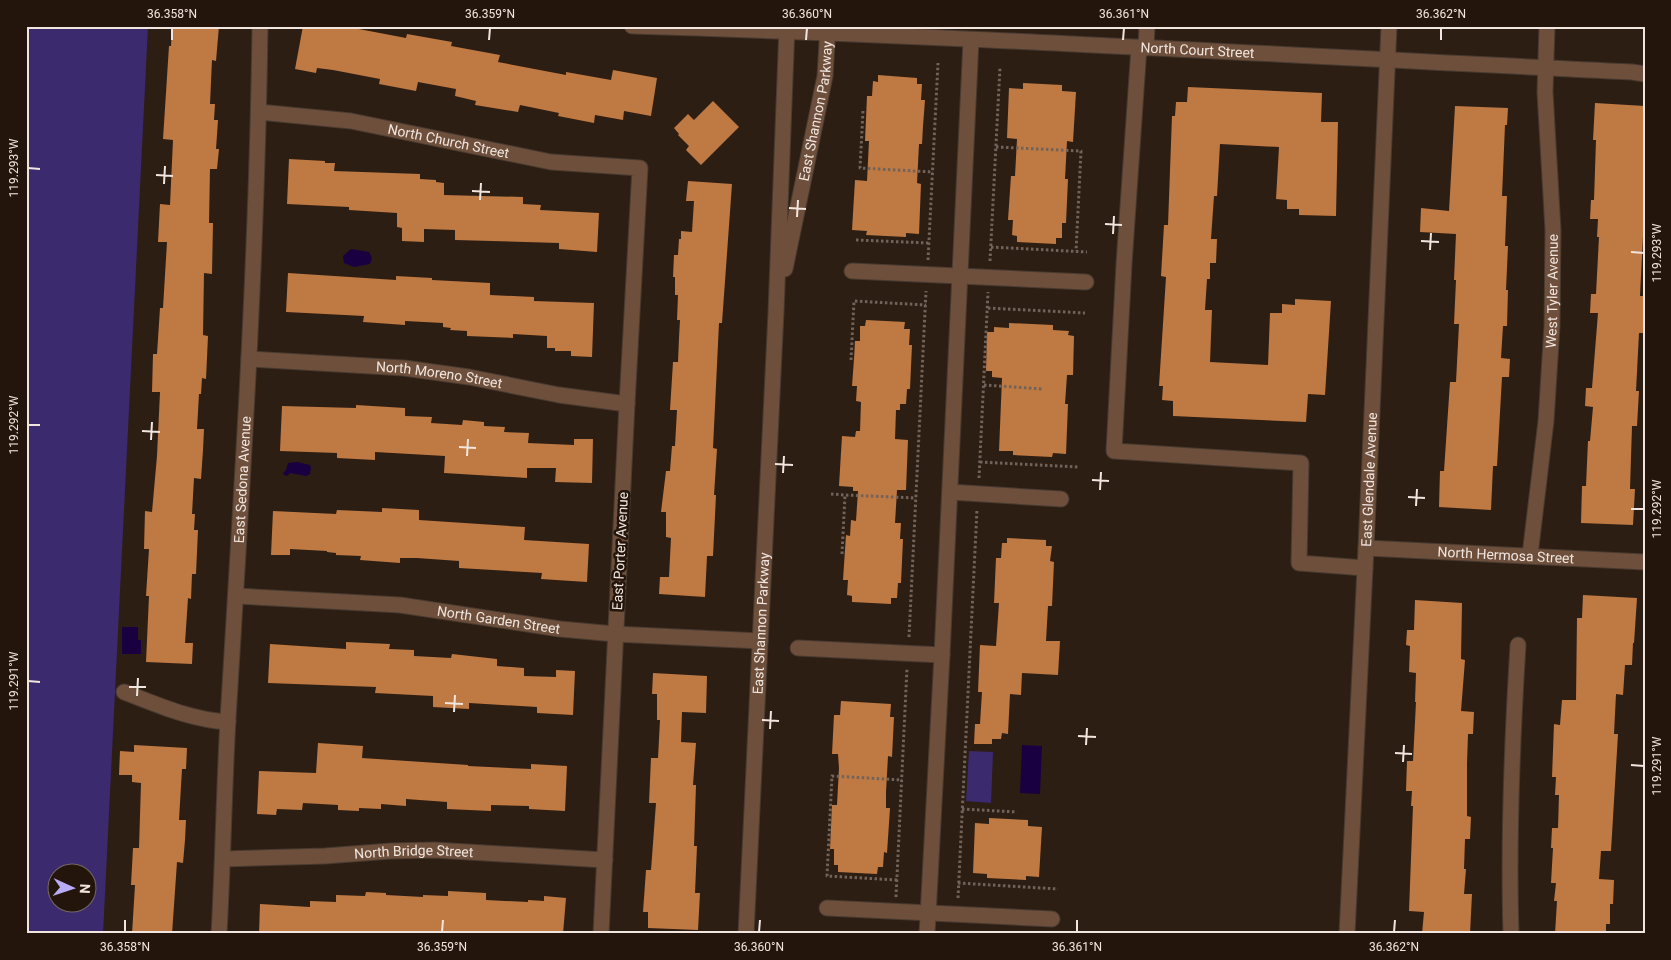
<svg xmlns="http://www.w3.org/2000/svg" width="1671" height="960" font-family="Roboto,sans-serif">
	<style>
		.green { fill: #3b2a6d; fill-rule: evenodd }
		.water { fill: #190041 }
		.building { fill: #bf7943 }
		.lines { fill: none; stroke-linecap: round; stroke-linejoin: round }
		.minor-casing { stroke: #483a30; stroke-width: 17 }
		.path { stroke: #71635a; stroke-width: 3; stroke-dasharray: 2.5 2.5; stroke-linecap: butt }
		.minor { stroke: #6d4f3b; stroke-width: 15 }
		.ticks { fill: none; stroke: #f1e6df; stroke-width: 2 }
		.labels { text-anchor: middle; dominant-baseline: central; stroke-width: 5; stroke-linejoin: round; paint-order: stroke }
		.street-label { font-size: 14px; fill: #f1e6df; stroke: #23150b }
		.neatline { fill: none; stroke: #f1e6df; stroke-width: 2 }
		.ticks-label { font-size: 12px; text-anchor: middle; fill: #f1e6df }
	</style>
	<rect width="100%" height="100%" fill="#2d1e14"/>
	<path class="green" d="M26,26H148L103,934H26ZM58,872H88V902H58Z
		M969,751L993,752L991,803L966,801Z"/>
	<path class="water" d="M351,249L369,252L372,258L370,264L354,267L344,263L343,256Z
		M297,462L310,465L311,468L310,474L306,476L290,473L287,476L284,475L283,473L286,470L288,463Z
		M122,627H138V640H141V654H122Z
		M1022,745L1042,746L1040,794L1020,793Z"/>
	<path class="building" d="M172,26H219L216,61L212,60L210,104H215L214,120H218L216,149H219L217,169H210L209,223H213L212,274L204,273L203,335L208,336L206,379L202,378L201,394H199L197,429H204L203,450L201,479L194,478L192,514H195L194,530H198L196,574H192L191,599L188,598L185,643H193L192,664L146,662L149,596H146L149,549H144L145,511L152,512L157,456L160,392H152L153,354H157L160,308H163L167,242H158L160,204L170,205L173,140L163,139L169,46H171Z
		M303,26H343L406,38L407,34L452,42L451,46L500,55L498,62L566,75V72L611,80L613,70L657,78L651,116L624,111L623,120L595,115L594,123L558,116L559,113L520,105L518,112L475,105L476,101L455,96L456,89L418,82L416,91L379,84L380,79L333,70L317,68L316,73L295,69Z
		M878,75L917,78V84H922L921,100H925L923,126L922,144H919L917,183L921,184L919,234L906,233V237L866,235L867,231L852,230L855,180L867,181L869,141H865L867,96H872L873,81L878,82Z
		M1023,83L1062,85V91L1076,92L1073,142L1067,141L1065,179H1068L1066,223H1062V238H1056V244L1017,242V236L1012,235L1013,220H1008L1011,176H1015L1017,139L1007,138L1009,88L1023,89Z
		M1188,87L1322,93L1321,122H1338L1336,216L1299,215V209H1287V200L1276,199L1279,147L1220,144L1217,196H1214L1211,239H1217L1216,263H1210V279H1207L1205,310H1212L1210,362L1268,365L1270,313H1282V304L1295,305V299L1331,301L1325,395L1308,394L1306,422L1173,416V401L1162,400L1163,386H1159L1166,277L1161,276L1164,225H1168L1172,116H1175L1176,102H1187Z
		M713,101L739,127L701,165L686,150L689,146L678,135L679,134L674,128L688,114L694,120Z
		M1595,103L1645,106V196L1640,296H1644L1643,333H1639L1636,391H1639L1637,426H1632L1630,489H1635L1633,525L1581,523L1582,486H1586L1588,441H1590L1593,407L1585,406L1586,388H1592L1598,313H1590L1591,294H1596L1599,237H1597L1598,219H1590L1591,200H1594L1596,140H1593Z
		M1455,106L1508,108L1507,125H1505L1502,196H1507L1505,246H1508L1506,290H1508L1507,326H1503L1501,358L1510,359L1509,377H1502L1497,466H1493L1491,510L1439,507L1440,471H1444L1450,382H1456L1459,324H1454L1456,280H1454L1456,234L1420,232L1421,208L1449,211Z
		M289,159L325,161V163H335L334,171L420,174V179L436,180V182L444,183V195L523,197V204L541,205L540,210L599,213L597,252L559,249V243L455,240V230L424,229V242L402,241V228L397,227V213L349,210V207L287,204Z
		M688,181L732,184L722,323H719L713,448L717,449L714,495H716L713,556H707L705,597L659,594L660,577H669L671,538L666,537V512H661L666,471H670L672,446H675L677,410H670L673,362H678L679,338L680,320H677L678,295H675V277H673L674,255H678L679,239H681V231L692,232L694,201H686Z
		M288,273L396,280V276L432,278V280L490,283V295L534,297V301L594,303L592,357L571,356V351H555V348H547V336L513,334V338L467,336V331L450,330L451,328L443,327V323L405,321V325L363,322L364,316L286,312Z
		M866,320L905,322L904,329H910L909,345H912L910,389H907L906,404H900V410H896L895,439L908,440L906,490H897L895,523H901L900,539H903L901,583H898L897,598H891V604L852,602V596L847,595L848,580H843L846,535L850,536L851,520L856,521L858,491H853V487L839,486L842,436L855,437L856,431H860L861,402L856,401L857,386H852L854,359L855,341H860V326H865Z
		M1009,323L1053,325V330L1069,331L1068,335L1074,336L1073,375H1067L1065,404H1068L1066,454L1053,453L1052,457L1013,455V451H999L1002,378L992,377V371H986L987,332H994V327L1009,328Z
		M356,405L405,408V416L432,417L431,423L462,425L463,420L484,422V426L505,427L504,432L529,433L528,443L574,445V439H593L592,483L555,482L556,468H527V478L444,473L445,456L375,452V460L337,458V453L280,451L282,406L356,408Z
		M382,508L419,510V520L525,527L524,540L589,544L587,582L541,579L542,573L459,568V561L417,558H400V563L360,560L361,556L336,555V553L327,552V551L290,549V555H271L273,511L336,514L337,510L382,512Z
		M1007,538L1046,540V546H1052L1050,561L1054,562L1052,606H1048L1046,641H1060L1058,675L1022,673L1021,695L1010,694L1008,734L1002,733L1001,739H992V744H974L975,724H980L982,692H978L980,645L996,646L999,603H994L996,558H1001L1002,543H1007Z
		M1583,595L1637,598L1634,643H1633L1632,665H1625L1623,695L1616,694L1614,734H1618L1611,851H1601L1599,879L1614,880L1613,904H1610V924H1606V934H1555L1557,901H1554L1556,883H1551L1553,848H1551L1552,828H1558L1559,795H1555L1556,777H1552L1554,724L1560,725L1562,700H1576L1577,618H1582Z
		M1415,600L1462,603L1461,659L1465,660L1461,711L1474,712L1473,734H1468L1467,764V816L1471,817L1470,839H1465L1464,869H1466L1464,894H1472L1470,934H1422L1424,912L1409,911L1413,806H1411L1412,791H1406L1407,761H1413L1416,702H1415L1416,673L1409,672L1410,646L1406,645L1407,630H1414Z
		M346,642L390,644L389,649L414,650V656L451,658L452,654L497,659V666L524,668V676L556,677V670L575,671L573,715L537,713V707L469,703V709L433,707V696L375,693L376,687L268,683L270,644L346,649Z
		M653,673L707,676L706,713L682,712L681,742L696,743L693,785H696L694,846H697L695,893H700L698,930L648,928V912H643L646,870H651L656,803H649L651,758H658L660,720H657V694H652Z
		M841,701L891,704L890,717H894L892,757L888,756L886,792V808H890L887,853L884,852L883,867H878L877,874L838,872V865H834V849H830L832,805H837L839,768L838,754H832L834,715H840Z
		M318,743L363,746L362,758L468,765V766L531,769V764L567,766L565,811L529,809V806L491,805V811L447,809V802L406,799V806L381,804V809L359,808V811L338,810V805L303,803L302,810L277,809L276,815L257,814L259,771L316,773Z
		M134,745L187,748L186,769H182L179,820H186L185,840L183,863L177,862L172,934H132L135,885H131L133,848H139L141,783L132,782V775H119L120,751L134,752Z
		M989,818L1028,820V826L1042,827L1039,877L1026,876V880L987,878V874L973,873L975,823L989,824Z
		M448,891L486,893V900L528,902V900L544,901V896L566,898L563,934H259L260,904L310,907V901L336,902V895L365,896L366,892L386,893V895L423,897V895L448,896Z"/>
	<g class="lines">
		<g class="minor-casing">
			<g id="minor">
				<path id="s1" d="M632,26C965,36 1299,56 1632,72L1645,74"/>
				<path d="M1139,47L1124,264L1114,451L1301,463L1299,563L1365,568"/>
				<path d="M1146,48L1147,26"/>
				<path id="s2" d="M259,112L351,121L551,162L640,168L627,404L601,934"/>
				<path id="s3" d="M785,269L825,76L828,26"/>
				<path d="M852,271L1086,282"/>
				<path id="s4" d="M249,359L404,368L469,377L559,395L627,404"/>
				<path d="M950,492L1061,499"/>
				<path id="s5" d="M1366,548L1645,562"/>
				<path id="s6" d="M1530,555L1546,421L1552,326L1553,230L1545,92L1547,26"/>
				<path id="s7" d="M236,596L400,605L560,629L615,634L760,641"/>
				<path d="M798,648L942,655"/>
				<path d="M124,692C158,705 191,720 228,722"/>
				<path id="s8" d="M223,859L325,856L391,851L434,850L605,860"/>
				<path d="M827,908L1052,919"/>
				<path id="s9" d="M219,934C223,862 224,791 228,719C242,488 257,258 260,26"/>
				<path id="s10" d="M746,934L776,312L787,26"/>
				<path d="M927,934L942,655L971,40"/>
				<path id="s11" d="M1347,934L1366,548L1389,26"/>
				<path d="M1511,934C1508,837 1512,742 1518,645"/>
			</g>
		</g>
		<path class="path" d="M863,111L860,168L933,172
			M996,147L1081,151L1076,251
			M856,240L929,243
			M991,247L1087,252
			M928,260L938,63
			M990,261L1000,67
			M988,308L1085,313
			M851,360L854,301L926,305
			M984,385L1043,389
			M980,462L1079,467
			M979,478L988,292
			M831,494L845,495
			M842,554L845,495L916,498
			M909,637L926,291
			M962,809L1017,812
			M897,880L827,876L832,776L902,780
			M958,883L1058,889
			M896,897L907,668
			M958,898L977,509"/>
		<use href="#minor" class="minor"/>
	</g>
	<path class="ticks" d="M172,40V28M489,40L490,28M806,40L807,28M1123,40L1124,28M1441,40V28M28,168L40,169M156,175L173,176M164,184L165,166M472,191L490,192M480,200L481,183M789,208L806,209M797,217L798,200M1105,224L1122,225M1113,234L1114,216M1421,241L1439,242M1430,250L1431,233M1631,252L1644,253M28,425H40M142,431L160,432M151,440L152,422M459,447L476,448M467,456L468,439M775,464L793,465M783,473L784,456M1092,480L1109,481M1100,490L1101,472M1408,497L1425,498M1416,506L1417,489M1631,509H1644M28,681L40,682M129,687H146M137,696L138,678M445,703L463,704M454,712L455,695M762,720L779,721M770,729L771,711M1078,736L1096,737M1086,745L1087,728M1395,753L1412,754M1403,762L1404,745M1631,765L1644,766M125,932V920M442,932L443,920M759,932L760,920M1077,932V920M1394,932L1395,920"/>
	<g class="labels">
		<g class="street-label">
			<text stroke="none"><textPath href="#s1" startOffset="566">North Court Street</textPath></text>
			<text stroke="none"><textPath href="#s3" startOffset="161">East Shannon Parkway</textPath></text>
			<text stroke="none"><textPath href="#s2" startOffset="192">North Church Street</textPath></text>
			<text stroke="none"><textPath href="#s6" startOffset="265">West Tyler Avenue</textPath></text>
			<text stroke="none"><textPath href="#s4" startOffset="191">North Moreno Street</textPath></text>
			<text stroke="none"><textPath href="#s9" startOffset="455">East Sedona Avenue</textPath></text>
			<text stroke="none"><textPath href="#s11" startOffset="455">East Glendale Avenue</textPath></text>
			<text transform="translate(620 551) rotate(-87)">East Porter Avenue</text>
			<text stroke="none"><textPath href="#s5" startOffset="140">North Hermosa Street</textPath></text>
			<text stroke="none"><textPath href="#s7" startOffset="264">North Garden Street</textPath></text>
			<text stroke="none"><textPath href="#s10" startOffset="311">East Shannon Parkway</textPath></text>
			<text stroke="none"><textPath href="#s8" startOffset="191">North Bridge Street</textPath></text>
		</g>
	</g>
	<rect width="1671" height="960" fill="none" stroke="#23150b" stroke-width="55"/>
	<g transform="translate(72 888) rotate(93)"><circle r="24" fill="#23150b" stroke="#756960"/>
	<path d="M0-4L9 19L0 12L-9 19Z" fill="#b8abf7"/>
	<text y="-8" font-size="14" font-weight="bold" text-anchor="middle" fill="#f1e6df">N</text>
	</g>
	<rect x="28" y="28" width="1616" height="904" class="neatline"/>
	<g class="ticks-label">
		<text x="172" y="18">36.358°N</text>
		<text x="490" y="18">36.359°N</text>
		<text x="807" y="18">36.360°N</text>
		<text x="1124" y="18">36.361°N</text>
		<text x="1441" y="18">36.362°N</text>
		<text transform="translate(14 168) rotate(-90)" y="4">119.293°W</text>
		<text transform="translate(1657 253) rotate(-90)" y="4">119.293°W</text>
		<text transform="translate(14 425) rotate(-90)" y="4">119.292°W</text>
		<text transform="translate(1657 509) rotate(-90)" y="4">119.292°W</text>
		<text transform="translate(14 681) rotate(-90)" y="4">119.291°W</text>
		<text transform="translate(1657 766) rotate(-90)" y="4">119.291°W</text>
		<text x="125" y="951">36.358°N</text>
		<text x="442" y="951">36.359°N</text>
		<text x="759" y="951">36.360°N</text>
		<text x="1077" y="951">36.361°N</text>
		<text x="1394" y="951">36.362°N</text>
	</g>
</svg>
